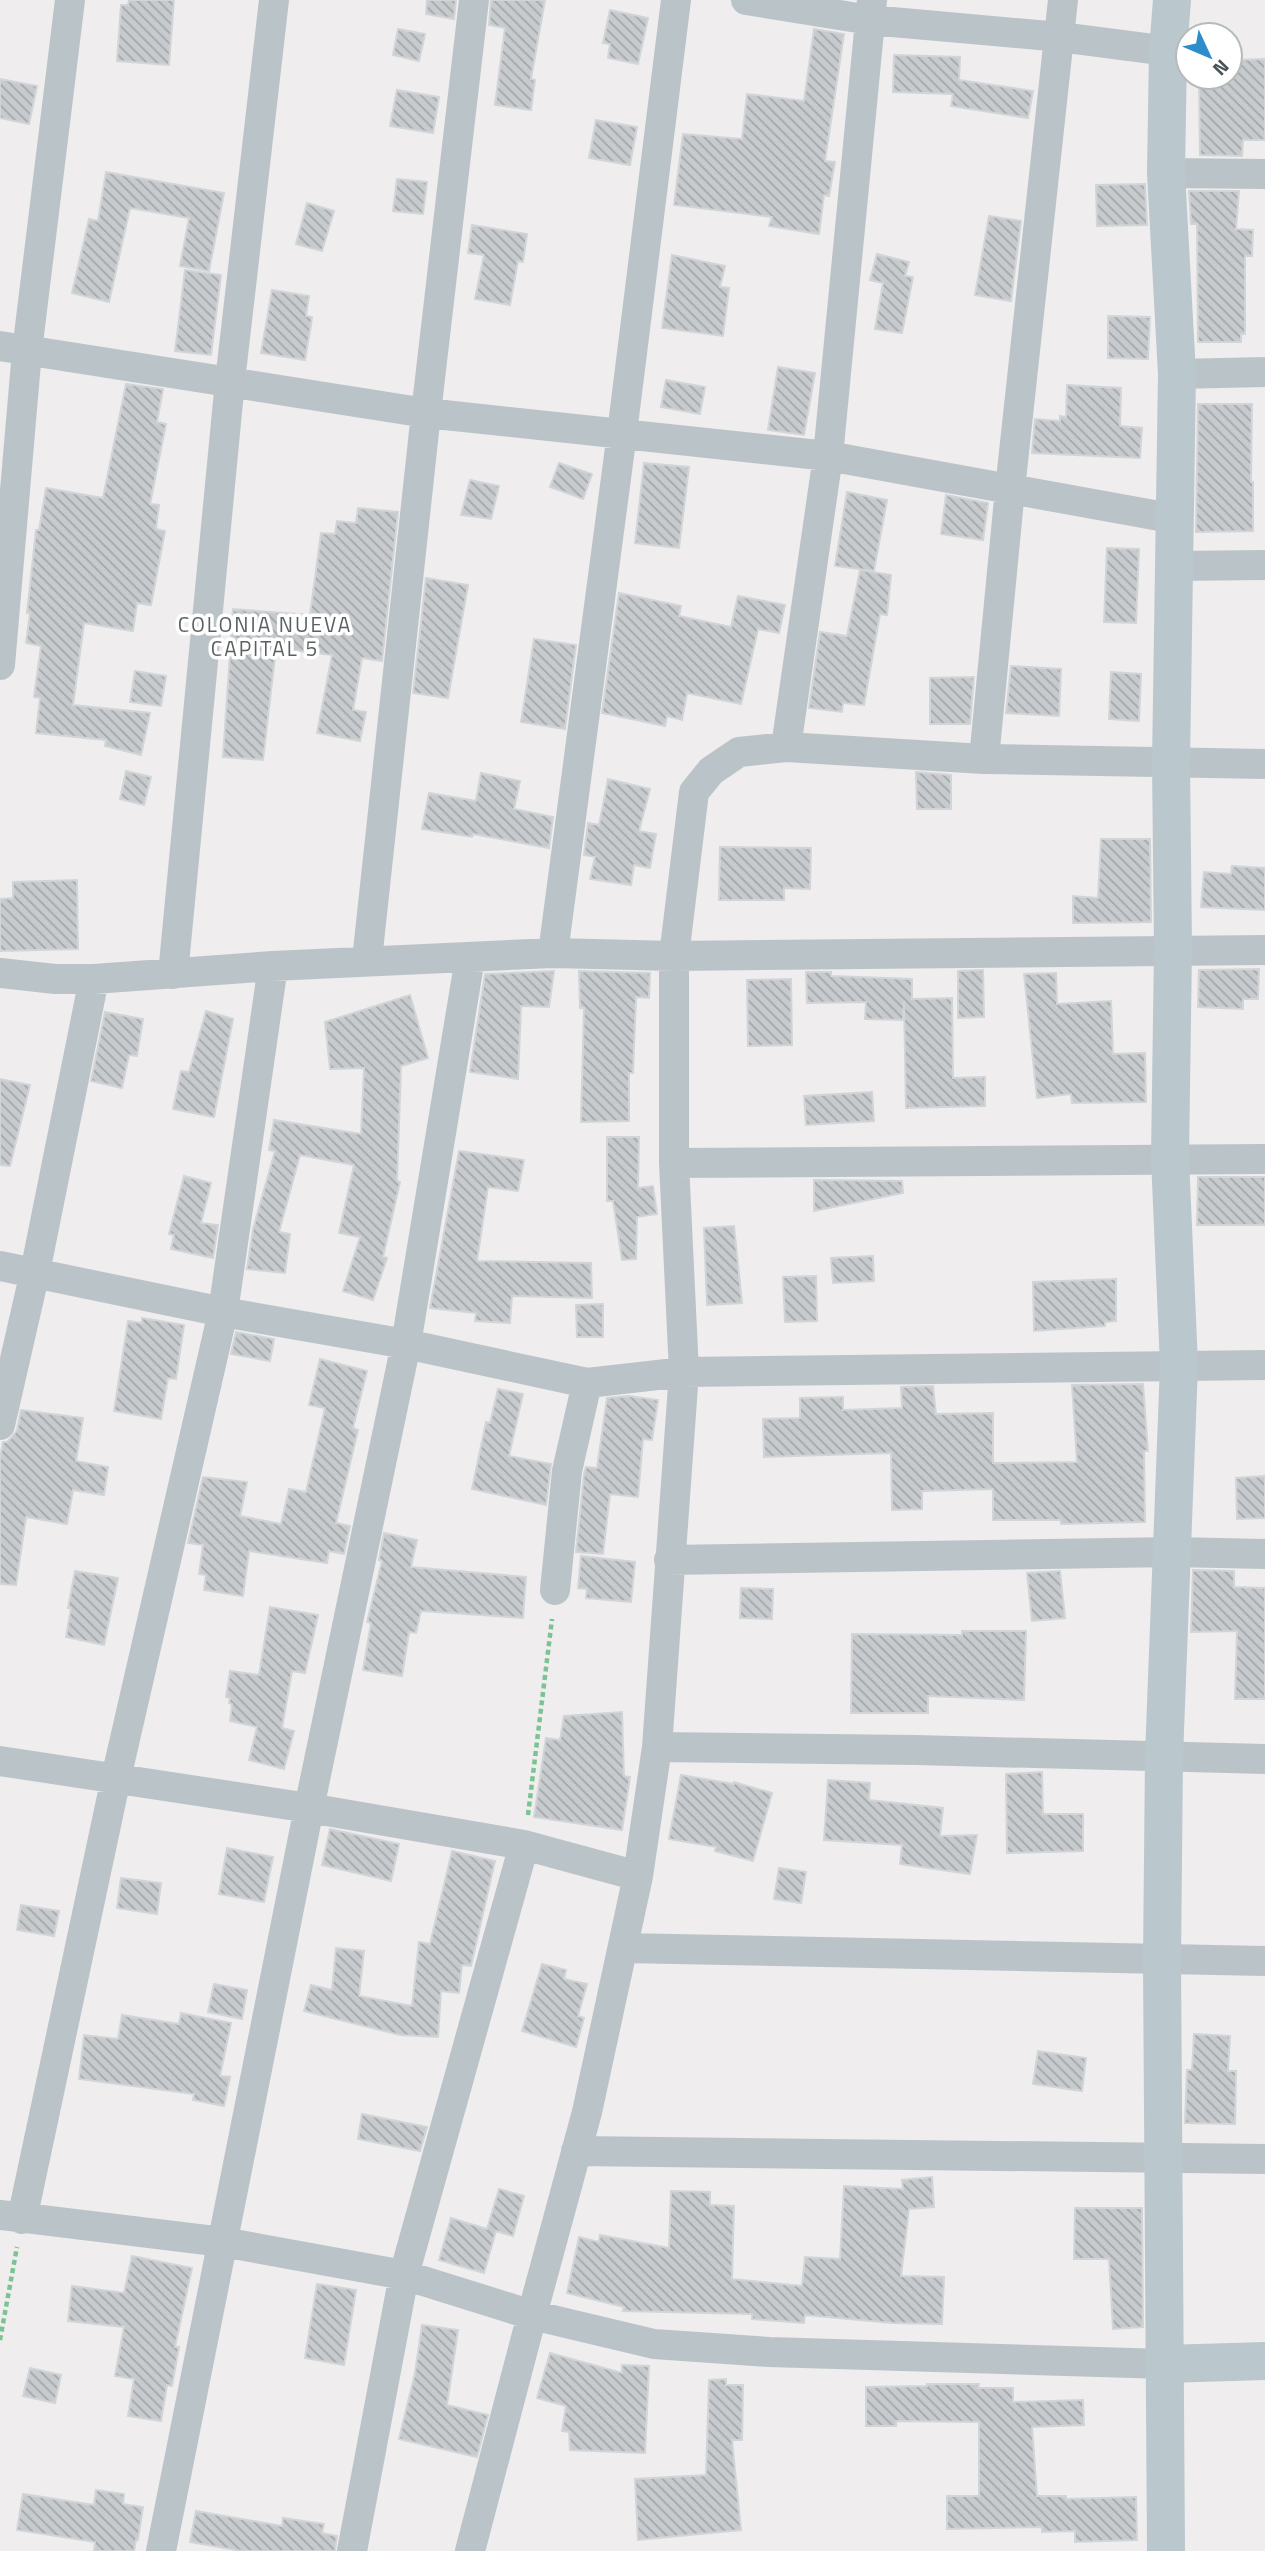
<svg xmlns="http://www.w3.org/2000/svg" width="1265" height="2551" font-family="'Titillium Web',sans-serif">
	<style>
		.building { fill: url(#building-back-hatch); stroke: #d2d5d8; stroke-width: 2 }
		.lines { fill: none; stroke-linecap: round; stroke-linejoin: round }
		.path { stroke: #7bc393; stroke-width: 4.5; stroke-dasharray: 5 3.5; stroke-linecap: butt }
		.street { stroke: #bac4c8; stroke-width: 30 }
		.secondary { stroke: #bac7cd; stroke-width: 38 }
		.labels { text-anchor: middle; dominant-baseline: central; stroke-width: 7; stroke-linejoin: round; paint-order: stroke }
		.neighbourhood-label { font-size: 21px; letter-spacing: 2px; fill: #5a5f61; stroke: #fff }
	</style>
	<defs>
		<pattern id="building-back-hatch" width="6" height="6" patternUnits="userSpaceOnUse" patternTransform="scale(1.75)"><rect width="6" height="6" fill="#c7cbce"/><path d="M-1 5l2 2M0 0l6 6M5-1l2 2" fill="none" stroke="#a3a7aa"/></pattern>
	</defs>
	<rect width="100%" height="100%" fill="#efeded"/>
	<path class="building" d="M129,0H174L169,65L117,61L121,5H128Z
		M427,0H456L454,19L426,14Z
		M491,0H545L531,79L535,80L531,110L495,105L505,28L489,25Z
		M610,10L648,18L638,64L608,58L610,44L603,43Z
		M398,29L425,34L419,61L393,55Z
		M814,29L844,34L825,161L835,162L829,196L824,195L819,234L769,226L772,217L674,205L683,134L742,139L747,94L804,101Z
		M894,55L960,57L959,80L1033,91L1028,118L951,106L953,94L893,92Z
		M1265,59V140H1243L1242,156L1200,155L1199,77H1230V60Z
		M0,79L37,86L29,124L0,118Z
		M397,90L439,97L433,133L390,126Z
		M596,120L637,127L630,165L589,158Z
		M106,172L224,193L209,271L180,266L189,218L130,208L109,302L72,293L89,219L98,221Z
		M397,179L427,182L423,214L393,211Z
		M1145,184L1147,225L1097,226L1096,185Z
		M1189,191H1239L1236,229L1253,230L1252,256H1245V334H1241V342H1198L1197,224H1191Z
		M307,203L334,211L322,251L296,244Z
		M989,216L1021,221L1011,301L975,295Z
		M472,225L527,234L523,262L518,261L510,305L475,299L484,255L468,253Z
		M877,254L909,262L905,276L913,277L902,333L875,329L883,283L870,280Z
		M672,255L725,266L720,287L729,288L723,336L662,328Z
		M185,270L221,275L211,355L175,351Z
		M272,290L309,296L306,316L312,317L311,325L305,360L261,353Z
		M1108,316L1150,317L1148,359L1108,358Z
		M778,367L815,373L804,435L768,430Z
		M666,380L705,387L700,414L661,407Z
		M126,384L163,389L157,422L166,424L150,504L159,505L156,529L165,531L151,605L137,603L133,631L84,623L73,705L150,713L141,755L105,746L106,740L36,733L40,698L34,697L41,646L26,643L30,613H27L36,530H39L46,488L103,498Z
		M1067,385L1121,388L1120,426L1142,428L1140,458L1032,453L1035,419L1060,421V416L1066,417Z
		M1198,404H1252L1251,482H1253V531L1196,532Z
		M559,463L592,474L583,499L550,487Z
		M644,463L689,467L679,548L635,543Z
		M470,480L499,486L491,519L461,515Z
		M847,492L887,500L874,571L835,566Z
		M946,495L988,503L983,540L941,534Z
		M358,508L398,512L382,661L362,658L353,710L366,712L360,741L317,733L332,655L276,648L263,760L223,757L233,609L310,615L321,533L335,534L337,521L356,523Z
		M1107,548L1139,549L1136,623L1104,622Z
		M860,570L891,575L887,615L880,614L864,705L843,703L842,712L809,708L820,632L847,636Z
		M426,578L468,585L448,698L413,693Z
		M619,593L681,606L679,616L731,627L738,596L785,605L779,633L758,629L741,704L687,693L682,720L667,716L665,726L602,713Z
		M534,639L576,645L565,729L521,722Z
		M1011,666L1061,669L1059,716L1006,713Z
		M135,671L166,676L161,706L130,702Z
		M1111,672L1141,674L1139,721L1109,719Z
		M974,677L970,724H930V678Z
		M126,771L151,777L144,805L120,799Z
		M916,772L951,775V809H917Z
		M481,773L520,781L514,809L553,817L549,848L473,834L472,837L422,829L429,793L476,801Z
		M608,779L650,789L639,831L656,834L650,868L634,865L631,885L590,879L595,857L584,855L588,823L599,825Z
		M1101,839H1150L1151,922L1073,923V896L1098,898Z
		M720,847L811,848L810,889L784,888V900H719Z
		M1232,866L1265,868V910L1201,907L1204,872L1231,874Z
		M77,880L78,949L0,951V899L13,898V882Z
		M1259,969L1258,999H1243V1009L1198,1007L1199,970Z
		M983,970L984,1017L958,1018V971Z
		M554,971L549,1007L521,1006L518,1079L470,1072L485,974Z
		M579,971L650,973L649,998L636,997L633,1073H629V1121L581,1122L584,1008H580Z
		M806,972H831V976L912,979V999L952,998L953,1078L985,1077V1106L906,1108L904,1001L903,1020L865,1019L866,1002L807,1003Z
		M1056,973L1057,1004L1111,1001L1113,1054L1145,1053L1146,1102L1072,1103L1071,1094L1037,1098L1024,974Z
		M791,979L792,1045L748,1046L747,980Z
		M410,995L428,1058L401,1066L397,1181L400,1182L383,1257L387,1258L373,1300L343,1291L360,1237L339,1233L354,1165L300,1155L279,1232L290,1234L285,1273L247,1269L253,1229L275,1151L269,1150L274,1120L361,1134L364,1068L330,1069L325,1022Z
		M206,1011L233,1019L214,1117L173,1109L181,1071L189,1072Z
		M105,1012L143,1019L137,1056L129,1055L122,1088L91,1081Z
		M0,1079L30,1085L10,1166L0,1165Z
		M872,1092L874,1121L806,1125L804,1096Z
		M607,1137H639L638,1188L653,1186L657,1214L637,1217L636,1259L622,1260L613,1201H607Z
		M459,1151L524,1160L518,1191L488,1187L477,1261L591,1263L592,1298L512,1296L510,1323L475,1321L476,1313L430,1308Z
		M184,1176L211,1183L201,1223L218,1225L213,1258L171,1249L174,1235L169,1234Z
		M1198,1177H1265V1225H1197Z
		M814,1180L902,1181L903,1193L814,1211Z
		M734,1226L742,1303L707,1305L704,1228Z
		M873,1256L874,1281L833,1283L831,1258Z
		M816,1276L817,1321L785,1322L783,1277Z
		M1116,1279V1321L1105,1322V1326L1034,1331L1033,1282Z
		M603,1304V1337H577L576,1305Z
		M142,1318L184,1325L176,1379L168,1378L161,1419L114,1411L128,1321L142,1323Z
		M236,1332L274,1339L270,1361L231,1354Z
		M320,1359L367,1371L353,1428L358,1430L336,1523L350,1526L344,1554L329,1551L327,1563L249,1551L243,1596L204,1590L206,1575L199,1574L203,1545L188,1543L203,1477L247,1482L240,1516L281,1524L289,1489L306,1492L325,1408L309,1405Z
		M1143,1384L1148,1451H1144L1145,1522L1061,1524V1520H993V1489L922,1491V1509L892,1510L891,1453L764,1457L763,1419L800,1418V1398L843,1397V1410L902,1408L901,1387L933,1386L936,1414L993,1413V1463L1077,1462L1072,1385Z
		M498,1389L523,1394L509,1456L551,1464L546,1505L472,1489L486,1422L490,1423Z
		M629,1396L658,1400L652,1440L643,1439L638,1497L610,1494L603,1554L576,1552L584,1474L586,1467L597,1468L607,1398Z
		M21,1410L83,1418L76,1461L108,1467L104,1495L73,1490L67,1524L26,1517L16,1585L0,1584V1458L3,1442H7L12,1437L17,1430Z
		M1265,1476V1518L1237,1519L1236,1478Z
		M384,1533L417,1540L411,1567L526,1577L523,1618L421,1611L416,1633L409,1632L402,1676L363,1670L371,1623L367,1622L382,1561L379,1560Z
		M581,1556L635,1562L631,1602L586,1598L587,1589L578,1588Z
		M1193,1570L1234,1571V1587L1265,1588V1699H1235L1237,1631L1191,1632Z
		M75,1571L118,1578L104,1645L66,1637L71,1608H68Z
		M1060,1571L1065,1618L1032,1621L1027,1573Z
		M741,1588L773,1589L772,1619L740,1618Z
		M270,1607L318,1615L305,1673L292,1671L282,1728L294,1731L284,1769L249,1760L257,1727L230,1721L232,1704L229,1703L230,1698L226,1697L230,1671L259,1675Z
		M962,1631H1026L1024,1700L928,1696V1713H851L852,1634L962,1635Z
		M622,1712L624,1776L630,1777L622,1830L534,1817L546,1738L560,1740L564,1716Z
		M1042,1772L1043,1814H1083V1851L1007,1853L1006,1774Z
		M681,1775L734,1784V1782L772,1793L753,1861L715,1851L716,1847L669,1839Z
		M828,1780L870,1783L869,1800L943,1808L940,1836L977,1835L970,1874L900,1864L902,1845L824,1840Z
		M330,1829L399,1844L391,1881L322,1865Z
		M227,1848L273,1857L264,1902L219,1894Z
		M452,1851L495,1861L471,1966L462,1965L459,1993L441,1991L438,2037L400,2035L304,2011L311,1985L332,1990L336,1948L364,1951L359,1996L412,2006L419,1942L430,1944Z
		M779,1868L806,1872L801,1903L774,1899Z
		M121,1878L161,1883L157,1914L117,1908Z
		M21,1905L59,1911L54,1936L17,1930Z
		M542,1964L566,1970L564,1979L587,1984L578,2016L584,2018L576,2047L522,2031Z
		M214,1984L247,1990L242,2019L208,2012Z
		M181,2013L231,2023L220,2076L230,2077L224,2106L193,2100L194,2094L79,2079L84,2035L118,2039L122,2015L179,2024Z
		M1194,2034L1230,2036L1228,2071H1236L1235,2124L1185,2123L1187,2070H1192Z
		M1038,2051L1086,2058L1082,2091L1033,2084Z
		M362,2114L427,2127L420,2151L358,2139Z
		M932,2177L934,2207L909,2209L901,2276L944,2277L942,2324L892,2323L805,2315L804,2323L752,2319V2314L623,2311L624,2307L567,2293L579,2237L599,2242L600,2235L669,2248L671,2191L710,2192V2205L734,2206L732,2279L802,2286L805,2257L840,2259L844,2186L903,2189L902,2180Z
		M499,2189L524,2196L513,2236L496,2231L484,2273L439,2260L451,2218L487,2229Z
		M1075,2208H1142L1143,2327L1113,2329L1109,2259H1074Z
		M132,2256L192,2268L175,2347H179L172,2386L167,2385L161,2421L128,2416L134,2379L115,2376L124,2327L68,2321L72,2286L124,2293Z
		M317,2284L356,2290L344,2365L305,2358Z
		M422,2325L458,2330L447,2405L488,2415L477,2457L399,2439L415,2373Z
		M550,2353L622,2373V2365L649,2366L645,2453L570,2450L569,2432L562,2431L566,2406L537,2398Z
		M30,2368L61,2375L55,2403L23,2396Z
		M726,2379V2385H743L742,2440H732L741,2530L638,2540L635,2479L706,2475L709,2380Z
		M927,2384H979L978,2388H1013V2402L1083,2400L1084,2425L1032,2427L1037,2496H1066V2499L1136,2497L1137,2540L1075,2542V2531L1042,2532V2527L947,2529V2496H979V2422L896,2421V2426H866V2387L927,2386Z
		M96,2490L124,2494L123,2504L143,2507L138,2540H136L134,2551H94L95,2542L17,2530L23,2494L94,2505Z
		M196,2511L282,2526L283,2518L324,2524L322,2533L337,2536L335,2551H241L190,2542Z"/>
	<g class="lines">
		<path class="path" d="M528,1815L552,1619
			M0,2340L17,2247"/>
		<path class="street" d="M746,0L870,20L1060,37L1168,51
			M872,0L828,456L786,747L739,752L711,771L694,792L674,956V1163L684,1372L657,1747L638,1876L587,2112L532,2315L654,2344L769,2352L1165,2364
			M1166,173L1265,174
			M0,346L426,413L828,456L1176,519
			M1177,374L1265,372
			M1174,566L1265,565
			M0,665L27,351L70,0
			M786,747L984,759L1265,764
			M984,759L1010,489L1063,0
			M553,953L622,433L676,0
			M367,960L426,413L474,0
			M0,973L55,979H94L273,966L553,953L674,956L1265,950
			M173,974L230,381L274,0
			M674,1163L1265,1159
			M0,1266L223,1312L406,1344L587,1383L684,1372L1265,1365
			M0,1425L35,1272L94,979
			M669,1560L1173,1552L1265,1554
			M555,1590L567,1471L587,1383
			M657,1747L916,1750L1265,1759
			M0,1761L309,1808L524,1845L638,1876
			M623,1948L1265,1961
			M576,2151L1265,2159
			M0,2215L223,2242L404,2275L532,2315L470,2551
			M22,2219L116,1778L223,1312L273,966
			M161,2551L309,1808L406,1344L470,958
			M352,2551L404,2275L524,1845"/>
		<path class="secondary" d="M1165,2364L1265,2361
			M1166,2551L1162,1961L1164,1757L1179,1365L1170,1158L1173,949L1171,763L1177,374L1166,173L1168,51L1172,0"/>
	</g>
	<g class="labels">
		<g class="neighbourhood-label">
			<text x="265" y="624">COLONIA NUEVA<tspan x="265" dy="24">CAPITAL 5</tspan></text>
		</g>
	</g>
	<g transform="translate(1209 56) rotate(134)"><circle r="33" fill="#ffffff" stroke="#b5babc" stroke-width="2"/>
	<path d="M0-5L12 26L0 18L-12 26Z" fill="#2c8dca"/>
	<text y="-10" font-size="19" font-weight="bold" text-anchor="middle" fill="#475358">N</text>
	</g>
</svg>
